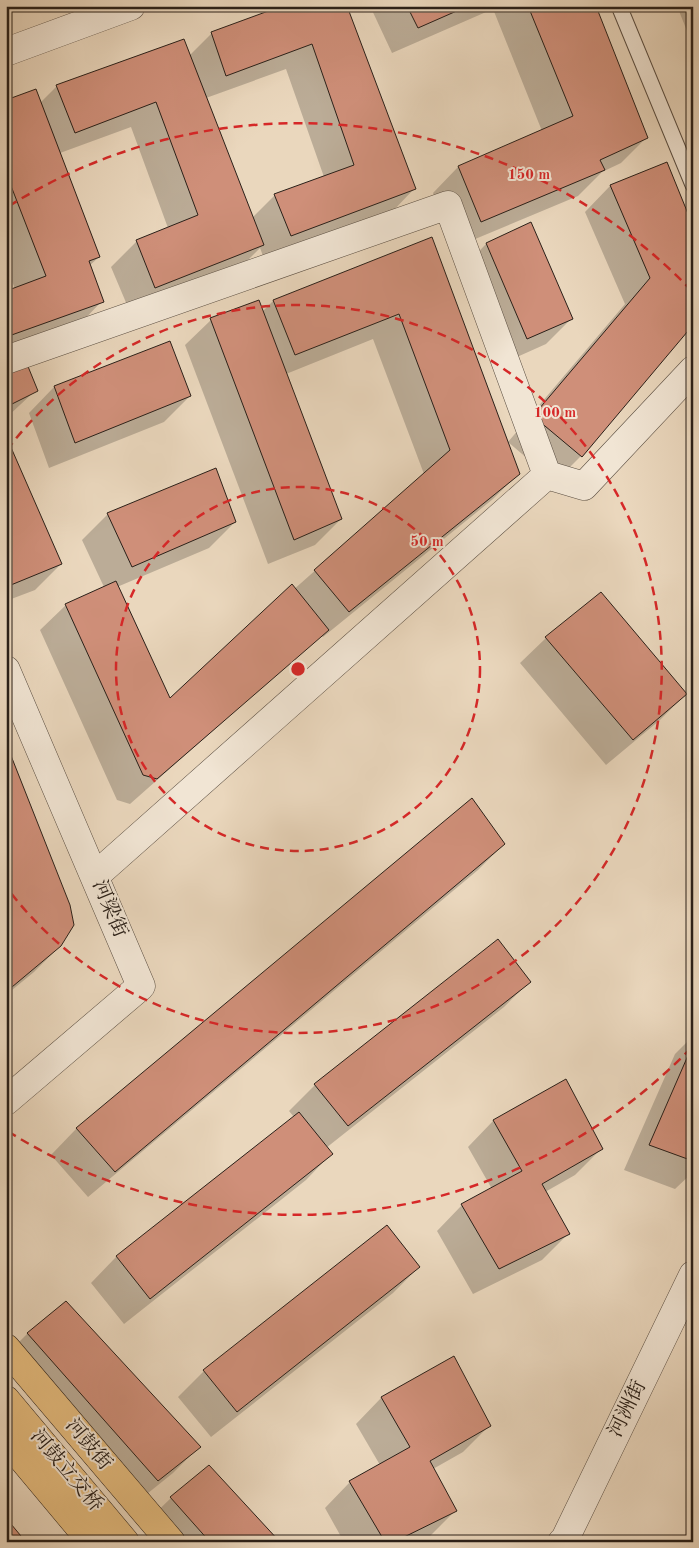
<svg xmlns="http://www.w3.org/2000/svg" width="699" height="1548" font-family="'Old Standard TT','Noto Serif SC',serif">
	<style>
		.shadow { fill: #0003; fill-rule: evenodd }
		.building { fill: #cf8f79; stroke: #2a2019 }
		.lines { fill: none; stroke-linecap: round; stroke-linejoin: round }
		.service-casing { stroke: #5a4e42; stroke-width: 17 }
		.minor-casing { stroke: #5a4e42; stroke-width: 29 }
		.tertiary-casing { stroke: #5a4e42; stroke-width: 29 }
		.trunk-casing { stroke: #2a2019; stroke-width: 29 }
		.service { stroke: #f1e5d4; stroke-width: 15 }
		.minor { stroke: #f1e5d4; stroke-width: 28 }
		.tertiary { stroke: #f1e5d4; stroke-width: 28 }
		.trunk { stroke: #e5bc7e; stroke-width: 28 }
		.ring { fill: none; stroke: #d62828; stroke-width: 2.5; stroke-dasharray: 9 6 }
		.labels { text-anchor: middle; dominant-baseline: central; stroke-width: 4; stroke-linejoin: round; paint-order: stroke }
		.street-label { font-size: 20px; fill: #2a2019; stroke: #f1e5d4 }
		.centre { fill: #d62828; stroke: #f1e5d4; stroke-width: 2.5 }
		.ring-label { font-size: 15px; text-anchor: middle; font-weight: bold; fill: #d62828; stroke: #f1e5d4; stroke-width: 4; stroke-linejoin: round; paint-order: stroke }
	</style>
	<rect width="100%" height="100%" fill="#ead7bd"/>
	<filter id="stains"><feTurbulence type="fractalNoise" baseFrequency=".004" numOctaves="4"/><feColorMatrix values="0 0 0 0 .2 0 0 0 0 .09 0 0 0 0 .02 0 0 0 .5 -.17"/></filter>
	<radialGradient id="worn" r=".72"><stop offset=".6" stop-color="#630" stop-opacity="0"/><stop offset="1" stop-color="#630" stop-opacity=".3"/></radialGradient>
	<path class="shadow" d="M286,6L414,189L389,215L265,261L260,248L237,271L130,312L111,267L137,241L168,228L131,127L60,153L99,257L89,266L102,301L77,327L6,352V292L15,289L6,265V101L40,103L56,87L184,40L189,56L212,33ZM286,69L324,177L275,195L252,218L206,98Z
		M370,6H594L647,137L621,163L602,172L578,196L456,247L433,193L458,167L542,131L493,9L392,53Z
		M677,6H693V46Z
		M666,164L693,230L581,456L555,482L508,442L625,304L585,212L610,186Z
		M530,224L572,318L546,344L501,364L461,270L486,244Z
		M431,239L519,473L493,499L323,637L321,635L130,804L117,800L40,630L66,605L104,587L82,540L108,514L235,522L209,548L117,587L169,700L424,474L373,339L286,374L341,519L315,545L268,564L185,345L211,320L262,312L273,301Z
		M169,343L190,396L164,422L49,468L29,413L54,387Z
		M6,374L36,390L6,418Z
		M6,439L61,564L35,590L6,601Z
		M546,638L686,694L660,720L606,765L520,663Z
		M6,746L60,946L34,972L6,995Z
		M471,800L504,844L478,870L88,1197L51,1155L76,1129Z
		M498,941L530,981L504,1007L326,1148L331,1154L306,1180L124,1324L91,1283L116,1257L294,1117L289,1111L315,1085Z
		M693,1036V1172L675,1189L624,1170L675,1054Z
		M565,1081L601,1149L575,1175L545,1192L568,1234L542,1260L473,1294L437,1231L462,1205L492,1189L468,1147L493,1121Z
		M386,1227L419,1267L393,1293L211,1437L178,1397L204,1371Z
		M66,1303L199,1447L173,1473L132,1506L6,1355L27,1334Z
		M453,1357L489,1426L463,1452L433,1469L456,1510L430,1536L419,1542H344L325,1508L350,1482L380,1465L356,1424L381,1398Z
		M209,1466L278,1542H161L145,1523L171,1498Z"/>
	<path class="building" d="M282,6H347L416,189L291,236L274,194L354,165L312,44L226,76L211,32Z
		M407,6H468L418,28Z
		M528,6H596L648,138L600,160L605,170L481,222L458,166L573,116Z
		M184,39L264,245L155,288L136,240L198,215L156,102L75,133L56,85Z
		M36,89L100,257L89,261L104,302L6,337V291L46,276L6,173V100Z
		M667,162L693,226V325L582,457L533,416L650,278L610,185Z
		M531,222L573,319L527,339L486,243Z
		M432,237L520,474L349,612L314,570L450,450L399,314L295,355L273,300Z
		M259,300L342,519L294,540L210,318Z
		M170,341L191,396L75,443L54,386Z
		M27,364L38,391L6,407V373Z
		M6,436L62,564L6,587Z
		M216,468L236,522L132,567L107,513Z
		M116,581L170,698L292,584L329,630L157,779L143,775L65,604Z
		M601,592L687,694L633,740L545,637Z
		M6,743L70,905L74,925L61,946L6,992V917L11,914L6,902Z
		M472,798L505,844L115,1172L76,1128Z
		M498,939L531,982L348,1126L314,1084Z
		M693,1044V1161L649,1145Z
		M566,1079L603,1149L542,1184L570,1234L499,1269L461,1204L522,1171L493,1120Z
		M299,1112L333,1154L150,1299L116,1256Z
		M387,1225L420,1267L237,1412L203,1370Z
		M66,1301L201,1447L158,1481L27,1333Z
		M454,1356L491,1426L430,1461L457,1511L394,1542H385L349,1481L410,1447L381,1397Z
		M209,1465L280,1542H210L170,1497Z
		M6,1518L26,1542H6Z"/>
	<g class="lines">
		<g class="service-casing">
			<path id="service" d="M619,6L693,185"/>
		</g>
		<g class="minor-casing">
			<path id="minor" d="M6,52L131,6
				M6,360L448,205L547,475
				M95,876L547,475L584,486L693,370"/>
		</g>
		<g class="tertiary-casing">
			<path id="tertiary" d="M6,670L141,986L6,1101
				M562,1542L565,1539L693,1275"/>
		</g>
		<g class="trunk-casing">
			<path id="trunk" d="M6,1348L171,1542
				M6,1400L125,1542
				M6,1439L92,1542"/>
		</g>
		<use href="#service" class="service"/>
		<use href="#minor" class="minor"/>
		<use href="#tertiary" class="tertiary"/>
		<use href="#trunk" class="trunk"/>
	</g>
	<g class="ring">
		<circle cx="298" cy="669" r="182"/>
		<path d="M7 450A364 364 0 1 1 7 888"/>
		<path d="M691 1048A546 546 0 0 1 9 1132M9 206A546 546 0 0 1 691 290"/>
	</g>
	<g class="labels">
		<g class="street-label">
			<text transform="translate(109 909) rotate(67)">河梁街</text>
			<text transform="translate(628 1409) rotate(-64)">河洲街</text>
			<text transform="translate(88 1445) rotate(50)">河鼓街</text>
			<text transform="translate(66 1471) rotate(50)">河鼓立交桥</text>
		</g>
	</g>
	<circle cx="298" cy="669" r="8" class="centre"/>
	<g class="ring-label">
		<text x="529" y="179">150 m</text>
		<text x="555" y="417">100 m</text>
		<text x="427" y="546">50 m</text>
	</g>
	<rect width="699" height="1548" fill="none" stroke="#ead7bd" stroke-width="25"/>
	<rect x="8" y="8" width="684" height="1533" fill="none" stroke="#2a2019" stroke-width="2.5"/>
	<rect x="12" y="12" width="674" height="1523" fill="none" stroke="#2a2019"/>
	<rect width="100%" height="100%" filter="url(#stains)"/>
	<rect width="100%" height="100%" fill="url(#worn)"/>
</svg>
